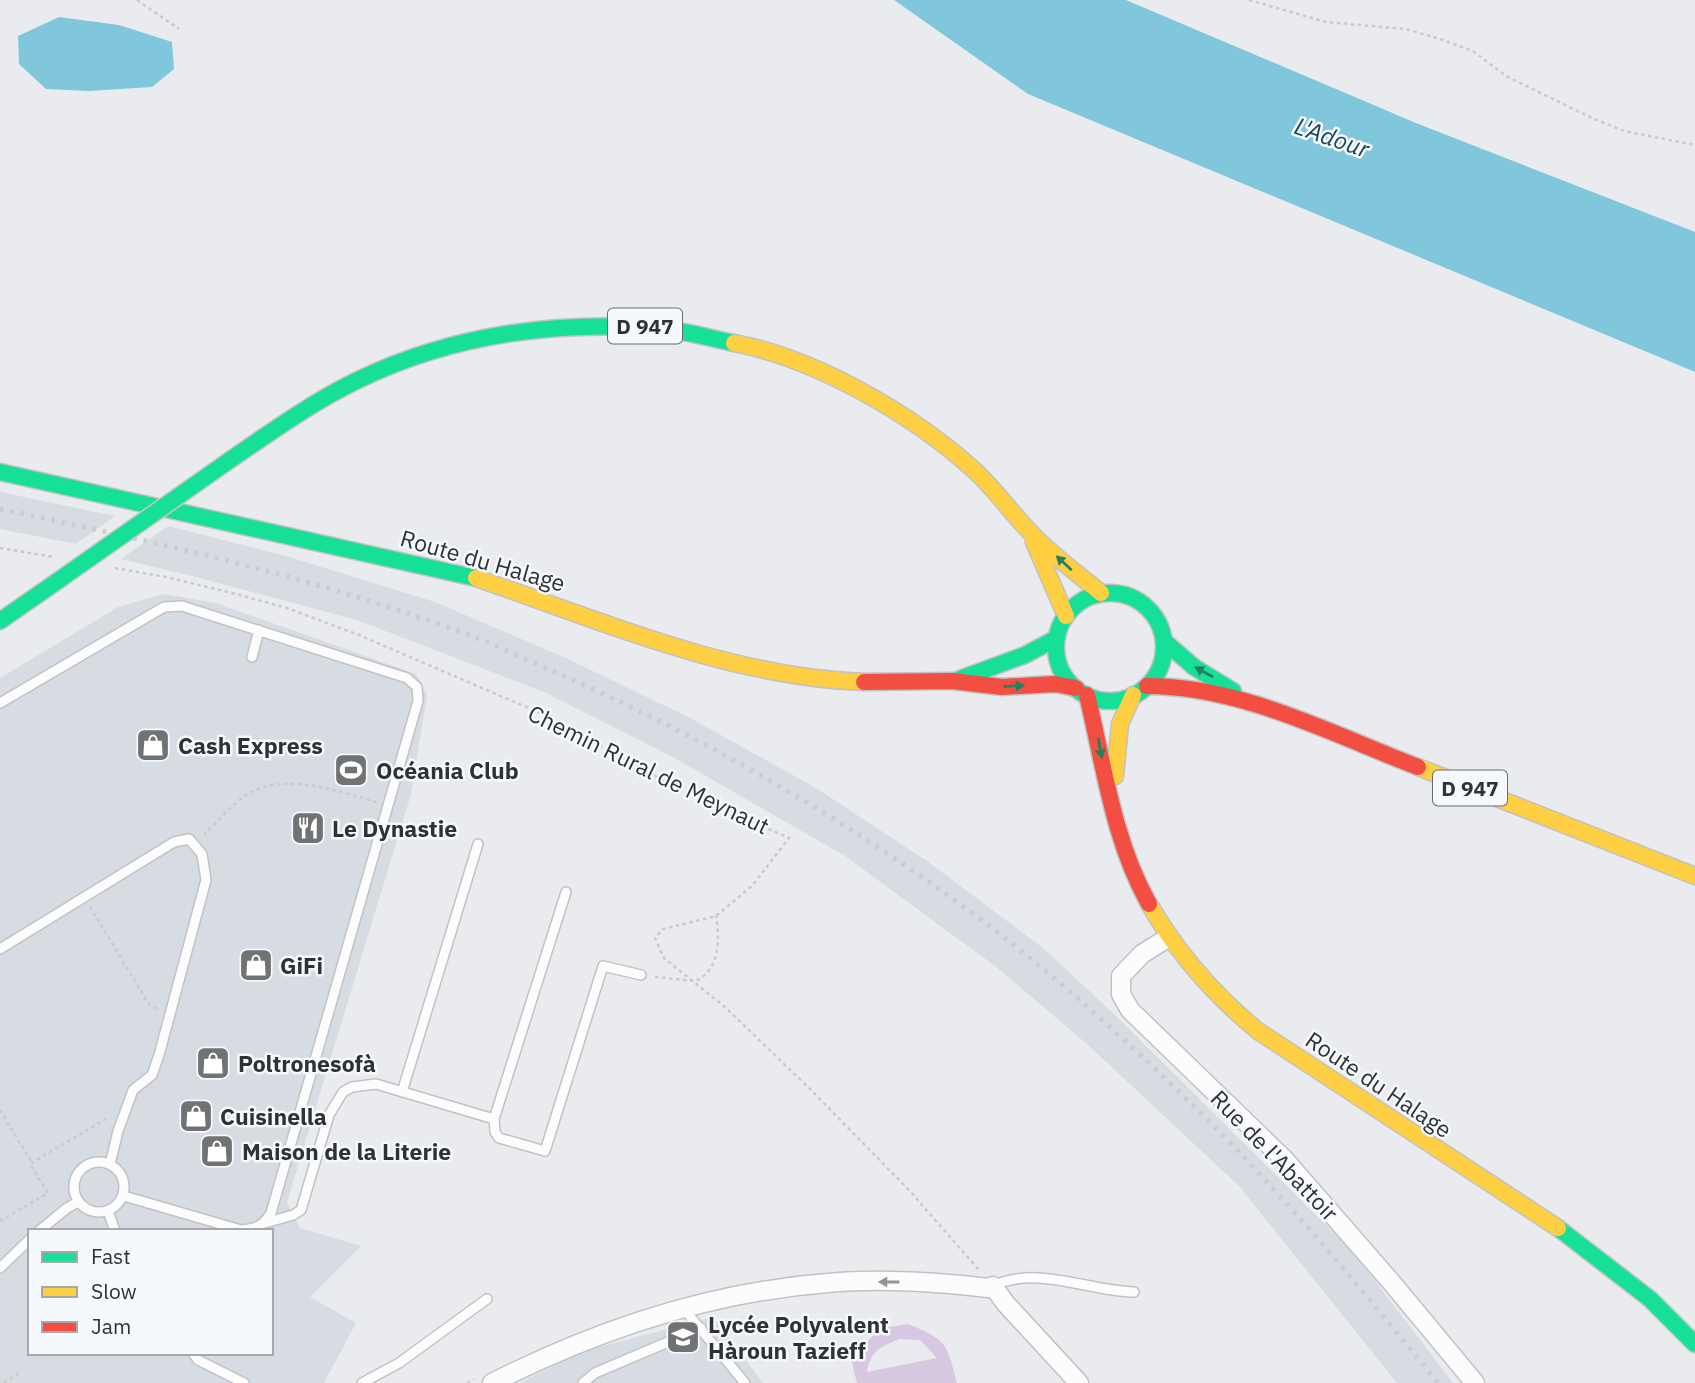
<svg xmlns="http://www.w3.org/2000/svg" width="1695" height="1383" font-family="'IBM Plex Sans',sans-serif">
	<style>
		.built { fill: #d7dbe2; fill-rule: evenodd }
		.grass { fill: #d7c8e1; fill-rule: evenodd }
		.water { fill: #80c7dc }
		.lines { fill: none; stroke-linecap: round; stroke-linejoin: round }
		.lane-casing { stroke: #c1c2c4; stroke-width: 12 }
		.street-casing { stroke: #c1c2c4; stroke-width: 21 }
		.fast-casing { stroke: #c1c2c4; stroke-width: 19 }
		.slow-casing { stroke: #c1c2c4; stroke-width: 19 }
		.jam-casing { stroke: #c1c2c4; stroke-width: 19 }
		.path { stroke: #cacaca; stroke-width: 2.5; stroke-dasharray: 3.5 3.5; stroke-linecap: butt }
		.lane { stroke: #fcfcfc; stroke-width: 9 }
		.street { stroke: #fcfcfc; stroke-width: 18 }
		.fast { stroke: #16e098; stroke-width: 16 }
		.slow { stroke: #ffcf43; stroke-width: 16 }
		.jam { stroke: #f24e42; stroke-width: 16 }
		.rail { stroke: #cbcccc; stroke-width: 5; stroke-dasharray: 3.5 7; stroke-linecap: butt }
		.fast-bridge-casing { stroke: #c6c7c8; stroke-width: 19; stroke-linecap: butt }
		.fast-bridge { stroke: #16e098; stroke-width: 16 }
		.oneway { fill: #248060 }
		.oneway2 { fill: #969698 }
		.labels { text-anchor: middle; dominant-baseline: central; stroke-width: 5; stroke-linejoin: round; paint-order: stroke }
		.shield { fill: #f5f8fd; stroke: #6b6d70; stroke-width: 2 }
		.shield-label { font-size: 21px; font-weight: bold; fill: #303133 }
		.street-label { font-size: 23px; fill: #303133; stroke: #f5f8fd }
		.poi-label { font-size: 23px; font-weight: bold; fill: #303133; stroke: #f5f8fd; text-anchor: start }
		.water-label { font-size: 24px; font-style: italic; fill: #1d4956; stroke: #f5f8fd }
	</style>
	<rect width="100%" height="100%" fill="#eaebee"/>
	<path class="built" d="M0,492L115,516L76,544L0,529Z
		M168,526L286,556L435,602L568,659L690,718L816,788L927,861L1043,948L1114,1014L1352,1251L1453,1383H1397L1239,1186L1087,1044L995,966L845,856L673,757L544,692L357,620L192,576L121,559Z
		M164,594L216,603L416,674L427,695L411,794L287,1202L300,1228L361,1246L310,1297L356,1323L324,1383H0V678L118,607ZM30,1231H271V1353H30Z
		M713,1317L763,1383H520L580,1352Z"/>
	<path class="grass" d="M908,1324C947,1340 947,1343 957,1383H857L849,1351L861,1347L882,1328ZM900,1339L920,1340L937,1358L867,1372C870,1351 882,1346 900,1339Z"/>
	<path class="water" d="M894,0H1126L1416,123L1695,232V372L1028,94Z
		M59,17L119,25L172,42L174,69L152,87L89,91L46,89L19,64L18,36Z"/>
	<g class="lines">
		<g class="lane-casing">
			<path id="lane" d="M252,657L259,630
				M0,703L164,607L182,606L407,678L417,687L418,701L271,1213C263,1226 256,1229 241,1230L124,1196
				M0,949L174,842L189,839L202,854L206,880L159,1055L152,1075L133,1090L118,1131L110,1164
				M402,1092L478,844
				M494,1119L566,892
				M74 1187a25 25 0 1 1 50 0a25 25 0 1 1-50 0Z
				M108,1211L115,1231
				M265,1223L293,1215L301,1210L329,1115L343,1092L352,1087L376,1084L494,1119L495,1132L499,1138L545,1151L603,966L641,975
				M39,1231L67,1208L78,1202
				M0,1268L30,1239
				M993,1286C1037,1265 1088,1291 1134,1292
				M684,1309L745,1383
				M193,1353L198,1360L244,1383
				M362,1383L399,1363L487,1299
				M583,1383L595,1373L701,1328"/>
		</g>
		<g class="street-casing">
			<path id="street" d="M1169,937L1142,954L1121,976V994L1130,1010L1284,1159L1392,1283L1475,1383
				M492,1383C597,1330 709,1292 828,1283C881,1278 936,1282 988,1288L993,1286L1006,1304L1079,1383"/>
		</g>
		<g class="fast-casing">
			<path id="fast" d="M230,460C271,432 311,403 356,381C454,333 564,319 672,330C693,333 714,339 734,343
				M0,472L476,578
				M1056 647a54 54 0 1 1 108 0a54 54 0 1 1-108 0Z
				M0,621L59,580
				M1164,641L1194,667L1233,691
				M960,679L1025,655L1057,638
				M1558,1228L1650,1299L1695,1344"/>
		</g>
		<g class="slow-casing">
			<path id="slow" d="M734,343C817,359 912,414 974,470C996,490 1011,513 1032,534C1053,556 1078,574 1101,593
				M1034,542L1066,616
				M476,578C602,621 729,677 864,682
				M1418,767L1695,876
				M1115,776L1120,724L1133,695
				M1149,904C1178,954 1214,995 1258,1031L1558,1228"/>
		</g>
		<g class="jam-casing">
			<path id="jam" d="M864,682L952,681L1002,687L1055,684L1076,688
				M1147,686C1241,686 1332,734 1418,767
				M1087,695C1104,765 1113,840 1149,904"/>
		</g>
		<path class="path" d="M137,0L179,29
			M1249,0L1326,22L1406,29L1440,39L1473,51L1506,76L1592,118L1624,131L1695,145
			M0,548L53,557
			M115,568L166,577L236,594L287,608L359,635L547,716L681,790L789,838L752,886L716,916L663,929L655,938L664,958L725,1007L813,1092L909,1190L979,1270
			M204,835C216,822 237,799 253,791C292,774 338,791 376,802
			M90,907L147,1001L152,1007L160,1009
			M655,977L695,981C720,971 720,938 716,916
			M0,1110L32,1163
			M0,1221L48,1193L30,1164L109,1117
			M4,1383L19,1373
			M467,1383L474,1379"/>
		<use href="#lane" class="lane"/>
		<use href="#street" class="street"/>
		<use href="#fast" class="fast"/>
		<use href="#slow" class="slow"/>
		<use href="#jam" class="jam"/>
		<path class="rail" d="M0,509C164,543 328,581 485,641C511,652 538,665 564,676C722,746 874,836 1010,942C1087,1003 1165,1076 1234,1147C1306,1222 1372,1302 1438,1383"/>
		<g class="fast-bridge-casing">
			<path id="fast-bridge" d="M59,580L230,460"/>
		</g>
		<use href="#fast-bridge" class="fast-bridge"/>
	</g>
	<defs><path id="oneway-solid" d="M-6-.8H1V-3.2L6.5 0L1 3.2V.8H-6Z" transform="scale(1.75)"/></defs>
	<g class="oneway">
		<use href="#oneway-solid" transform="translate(1064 563) rotate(-137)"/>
		<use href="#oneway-solid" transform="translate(1204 672) rotate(-151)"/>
		<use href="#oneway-solid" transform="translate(1014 686) rotate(-3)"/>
		<use href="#oneway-solid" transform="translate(1100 748) rotate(80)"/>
	</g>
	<use class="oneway2" href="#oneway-solid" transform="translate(889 1282) rotate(180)"/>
	<defs>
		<g id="shop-square" transform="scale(1.75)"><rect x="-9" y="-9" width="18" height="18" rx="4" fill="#717274" stroke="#f5f8fd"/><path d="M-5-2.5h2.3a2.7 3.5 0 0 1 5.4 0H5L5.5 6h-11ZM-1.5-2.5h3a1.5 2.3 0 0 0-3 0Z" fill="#fff"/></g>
		<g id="stadium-square" transform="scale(1.75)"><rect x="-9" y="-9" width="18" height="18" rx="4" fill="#717274" stroke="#f5f8fd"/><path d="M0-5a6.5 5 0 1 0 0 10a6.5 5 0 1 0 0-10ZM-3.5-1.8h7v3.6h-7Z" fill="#fff"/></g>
		<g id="restaurant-square" transform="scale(1.75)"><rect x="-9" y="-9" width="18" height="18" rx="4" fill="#717274" stroke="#f5f8fd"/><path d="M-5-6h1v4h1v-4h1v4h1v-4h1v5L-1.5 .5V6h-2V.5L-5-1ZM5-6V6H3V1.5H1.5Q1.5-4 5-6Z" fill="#fff"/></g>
		<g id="school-square" transform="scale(1.75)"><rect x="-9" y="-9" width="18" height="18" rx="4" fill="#717274" stroke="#f5f8fd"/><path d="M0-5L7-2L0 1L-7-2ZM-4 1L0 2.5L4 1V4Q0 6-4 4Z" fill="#fff"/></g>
	</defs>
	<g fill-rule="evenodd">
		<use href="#shop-square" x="153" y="745"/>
		<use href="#stadium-square" x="351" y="770"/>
		<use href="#restaurant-square" x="308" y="828"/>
		<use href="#shop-square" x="256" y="965"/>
		<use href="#shop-square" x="213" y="1063"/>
		<use href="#shop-square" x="196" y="1116"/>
		<use href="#shop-square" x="217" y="1151"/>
		<use href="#school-square" x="683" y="1337"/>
	</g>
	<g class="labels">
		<g class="shield">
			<rect x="608" y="308.5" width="74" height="35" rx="5"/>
			<rect x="1433" y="770.5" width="74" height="35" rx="5"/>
		</g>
		<g class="shield-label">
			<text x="645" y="326">D 947</text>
			<text x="1470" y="788">D 947</text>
		</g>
		<g class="street-label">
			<text transform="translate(483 560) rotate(16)">Route du Halage</text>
			<text transform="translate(649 769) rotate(26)">Chemin Rural de Meynaut</text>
			<text transform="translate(1379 1084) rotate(34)">Route du Halage</text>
			<text transform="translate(1275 1155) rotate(46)">Rue de l'Abattoir</text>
		</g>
		<g class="poi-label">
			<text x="178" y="745">Cash Express</text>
			<text x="376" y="770">Océania Club</text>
			<text x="332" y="828">Le Dynastie</text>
			<text x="280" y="965">GiFi</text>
			<text x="238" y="1063">Poltronesofà</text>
			<text x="220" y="1116">Cuisinella</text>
			<text x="242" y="1151">Maison de la Literie</text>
			<text x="708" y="1324">Lycée Polyvalent<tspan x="708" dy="26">Hàroun Tazieff</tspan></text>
		</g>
		<g class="water-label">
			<text transform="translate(1332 137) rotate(19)">L'Adour</text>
		</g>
	</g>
	<rect x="28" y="1229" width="245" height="126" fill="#f5f8fd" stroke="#a6a8ac" stroke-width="2"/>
	<rect x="42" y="1252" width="35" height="10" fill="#16e098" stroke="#a6a8ac" stroke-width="2"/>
	<text x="91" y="1264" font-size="21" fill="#303133">Fast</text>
	<rect x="42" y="1287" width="35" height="10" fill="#ffcf43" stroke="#a6a8ac" stroke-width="2"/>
	<text x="91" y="1299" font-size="21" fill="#303133">Slow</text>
	<rect x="42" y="1322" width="35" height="10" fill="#f24e42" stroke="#a6a8ac" stroke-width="2"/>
	<text x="91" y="1334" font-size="21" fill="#303133">Jam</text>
</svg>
